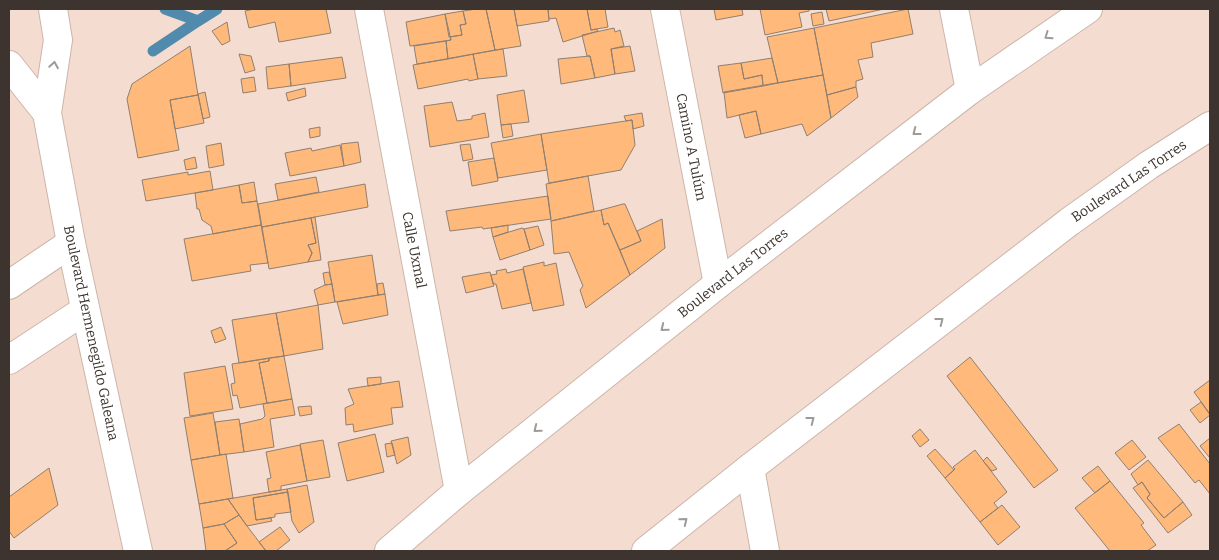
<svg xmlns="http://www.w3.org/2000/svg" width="1219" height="560" font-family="Bitter,serif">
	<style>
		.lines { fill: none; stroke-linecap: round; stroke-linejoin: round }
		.stream { stroke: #508bad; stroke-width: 11 }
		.building { fill: #ffba7b; stroke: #917f6f }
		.street-casing { stroke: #cdb5aa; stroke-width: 30 }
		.secondary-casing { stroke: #cdb5aa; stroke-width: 30 }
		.primary-casing { stroke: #cdb5aa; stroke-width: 30 }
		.street { stroke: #fff; stroke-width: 28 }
		.secondary { stroke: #fff; stroke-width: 28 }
		.primary { stroke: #fff; stroke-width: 28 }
		.oneway { stroke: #9e9a97 }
		.labels { text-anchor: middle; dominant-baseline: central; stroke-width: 4.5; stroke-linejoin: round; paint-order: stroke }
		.street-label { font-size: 14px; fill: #3d342f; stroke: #fff }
	</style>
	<rect width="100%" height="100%" fill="#f5dcd0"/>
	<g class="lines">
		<path class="stream" d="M165,9L198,21L217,9
			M153,51L198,21"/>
	</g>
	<path class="building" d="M254,9H326L331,33L279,42L275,22L249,28L245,11Z
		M477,9H486L495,50L448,59L446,41L451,40L450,37L462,35L460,25L466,24L463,11Z
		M486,9H514L521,46L495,50Z
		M514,9H548L549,21L517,26Z
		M548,9H587L591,30L597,29L598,31L563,42L556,18L549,19Z
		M587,9H605L608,27L591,30Z
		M714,9H742L743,15L716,20Z
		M760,9H809V11L799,13L802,27L765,35Z
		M826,9H884L829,21Z
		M908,9L913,34L871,43L873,57L858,60L863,79L856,81V87L827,95L814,28Z
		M463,11L466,24L460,25L462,35L449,37L445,14Z
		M822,12L824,24L813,26L811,14Z
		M445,14L451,40L410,46L406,22Z
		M227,22L230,41L222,45L212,31Z
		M614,28L615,32L620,30L624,46L611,49L615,74L595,78L590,56H587L582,35Z
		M814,28L823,75L778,83L767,37Z
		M446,41L448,59L417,64L414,46Z
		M190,46L198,95L170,100L179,150L138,158L127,99L132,84Z
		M630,46L635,71L615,74L611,49Z
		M503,49L507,76L478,79L473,54Z
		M239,54L251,56L255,70L245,73Z
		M473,54L478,79L469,81L468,79L418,89L413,65Z
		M590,56L595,78L561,84L558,59Z
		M342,57L346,78L291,86L289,64Z
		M772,58L778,83L763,86L762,75L744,79L741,63Z
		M741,63L744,79L762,75L763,86L723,93L718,66Z
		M289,64L291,86L268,89L266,67Z
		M823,75L831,118L807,136L802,124L761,134L756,111L727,118L724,92Z
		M254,77L256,91L243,93L241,79Z
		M856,87L858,97L831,118L827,95Z
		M305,88L306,96L288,101L286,93Z
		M524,90L529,122L501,125L497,95Z
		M205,92L210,117L203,119L198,94Z
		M198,95L204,123L175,129L170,100Z
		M452,102L457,121L472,119V116L485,113L489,137L430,147L424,106Z
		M756,111L761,134L745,138L739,115Z
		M642,113L644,126L633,129L632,120L626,121L624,116Z
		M632,120L635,145L621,170L549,183L541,134Z
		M511,124L513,136L503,138L501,125Z
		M320,127V136L310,138L309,129Z
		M541,134L547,170L498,178L491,143Z
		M358,142L361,162L344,166L341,144Z
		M221,143L224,165L209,168L206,146Z
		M470,144L473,159L463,161L460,145Z
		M340,145L344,166L290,176L285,153L311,148L312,151Z
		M195,157L197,168L186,170L184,160Z
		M494,158L498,181L472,186L468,162Z
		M210,171L213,190L146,201L142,180L188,172V175Z
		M588,176L594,211L551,221L546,184Z
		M316,177L319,192L278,200L275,184Z
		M254,182L257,201L242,203L239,185Z
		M365,184L368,207L262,227L258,204Z
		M239,185L242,203L257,201L261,225L213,234L211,226L202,220L199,209H197L195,193Z
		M548,196L551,219L483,229L482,227L450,231L446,211Z
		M623,204H625L641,241L620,250L608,223L604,225L601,210Z
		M601,210L604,225L608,223L630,275L586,308L580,290L583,286L569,252L554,254L551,221Z
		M315,217L321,260L308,262L312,253L308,245L316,243L311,218Z
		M311,218L316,243L308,245L312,253L308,262L269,269L262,227Z
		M662,219L665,248L630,275L620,250L641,241L637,231Z
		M261,225L268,263L250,265L251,271L192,281L184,239Z
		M508,225V232L493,237L491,228Z
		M538,226L544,245L530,250L524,229Z
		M522,228L524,229L530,250L500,260L493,237Z
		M372,255L378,295L335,302L328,262Z
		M544,262V266L556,263L564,305L533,311L523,267Z
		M506,269L507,273L523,269L531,303L502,309L496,284H493L491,275L497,274L496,271Z
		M329,272L332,284L325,285L323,273Z
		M490,272L494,286L466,293L462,277Z
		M383,283L385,294L378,295L377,284Z
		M332,284L335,302L318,305L314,290L325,285Z
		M385,294L388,315L343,324L337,302Z
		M318,305L323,349L284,356L276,313Z
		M276,313L284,356L239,363L232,320Z
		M221,327L226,339L215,343L211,331Z
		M284,356L292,399L267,403L259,363L269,361V358Z
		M970,357L1058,470L1034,488L947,376Z
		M269,358V361L259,363L267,403L240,408L237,395L233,396L231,384L235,383L232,364Z
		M225,366L233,409L190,416L184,373Z
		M381,377V384L368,386L367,378Z
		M1210,380V414L1194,392Z
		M399,381L403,407L391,408L393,424L354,432L353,424L346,425L345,408L354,404L348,389Z
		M292,399L295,415L270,419L274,447L244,452L240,424L262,419L265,416L263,404Z
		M1201,402L1210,415L1200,423L1190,410Z
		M311,406L312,414L300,416L298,407Z
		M213,413L220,455L191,460L184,418Z
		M239,419L244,452L220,455L215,422Z
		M1179,424L1210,464V494L1199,480L1195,483L1158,438Z
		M920,429L929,440L920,447L912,436Z
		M375,434L384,472L347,481L338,443Z
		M408,437L411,455L397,464L391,441Z
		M1210,438V458L1200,446Z
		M323,440L330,477L307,481L300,444Z
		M1132,440L1146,457L1129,470L1115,453Z
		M392,443L395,455L387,457L385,444Z
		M300,445L307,481L281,486V490L269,492L267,479L271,478L266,452Z
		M935,449L954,470L945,478L927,456Z
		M975,450L1007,492L994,503L998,508L980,522L945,478L955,469L953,467Z
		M226,454L233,498L199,504L191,460Z
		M987,457L997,469L992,471L983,461Z
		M1148,460L1183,502L1164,518L1147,498L1150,494L1142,482L1138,485L1131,474Z
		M1098,466L1110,481L1095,493L1082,478Z
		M49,468L58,505L14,538L9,531V497Z
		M1110,481L1144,523L1141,525L1156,545L1147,551H1110L1075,508Z
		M1142,482L1150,494L1147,498L1164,518L1183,502L1192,515L1168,533L1133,488Z
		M307,485L314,522L299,533L292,521L287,489Z
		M287,489L288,492L253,498L256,520L271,518L272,521L247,526L228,499Z
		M288,492L291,512L275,514V517L256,520L253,498Z
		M228,499L239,515L224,524L203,528L199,504Z
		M1002,505L1020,527L998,545L980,522Z
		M239,515L247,526L266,551H225L237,543L224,524Z
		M224,524L237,543L225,551H206L203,528Z
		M280,527L290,540L276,551H266L259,542Z"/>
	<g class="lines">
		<g class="street-casing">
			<path id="street" d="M369,9L459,491
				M665,9L718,284
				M954,9L970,90
				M9,285L71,243
				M9,360L85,310
				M750,468L765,551"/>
		</g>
		<g class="secondary-casing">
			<path id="secondary" d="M53,9L58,40L47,113L71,243L138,551
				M9,65L47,113"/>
		</g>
		<g class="primary-casing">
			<path id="primary" d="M389,551L459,491L718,284L970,90L1088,9
				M646,551L750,468L1069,222L1149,165L1210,126"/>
		</g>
		<use href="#street" class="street"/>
		<use href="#secondary" class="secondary"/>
		<use href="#primary" class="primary"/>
	</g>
	<defs><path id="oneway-chevron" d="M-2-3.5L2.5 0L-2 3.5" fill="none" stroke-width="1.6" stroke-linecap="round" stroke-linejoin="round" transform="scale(1.25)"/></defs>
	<g class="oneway">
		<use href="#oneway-chevron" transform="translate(1048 36) rotate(145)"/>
		<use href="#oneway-chevron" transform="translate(54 65) rotate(-81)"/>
		<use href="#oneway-chevron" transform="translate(916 132) rotate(142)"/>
		<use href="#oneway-chevron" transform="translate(940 321) rotate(-38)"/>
		<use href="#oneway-chevron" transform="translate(664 328) rotate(141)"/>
		<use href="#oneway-chevron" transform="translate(811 420) rotate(-38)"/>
		<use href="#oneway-chevron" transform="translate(537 429) rotate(141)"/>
		<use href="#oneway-chevron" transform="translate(684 521) rotate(-39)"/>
	</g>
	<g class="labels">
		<g class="street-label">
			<text transform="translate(691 147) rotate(79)">Camino A Tulúm</text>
			<text transform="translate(1129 181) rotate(-34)">Boulevard Las Torres</text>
			<text transform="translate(414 250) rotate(79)">Calle Uxmal</text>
			<text transform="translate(733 273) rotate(-38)">Boulevard Las Torres</text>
			<text transform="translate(91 333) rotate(78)">Boulevard Hermenegildo Galeana</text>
		</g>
	</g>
	<rect width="1219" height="560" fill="none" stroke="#3d342f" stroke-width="20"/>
</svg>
